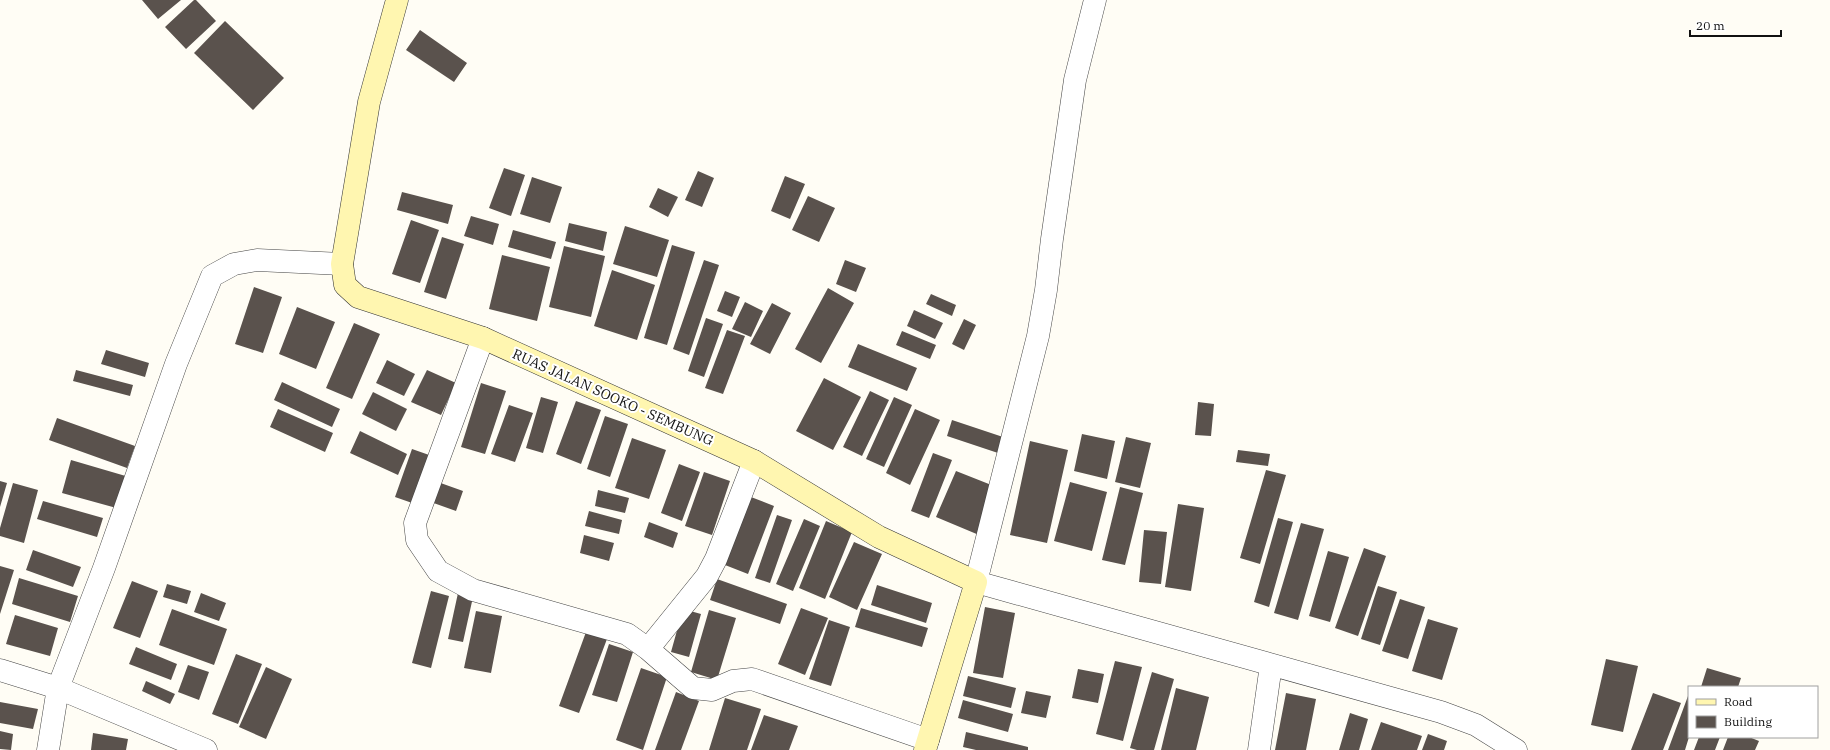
<svg xmlns="http://www.w3.org/2000/svg" width="1830" height="750" font-family="'IBM Plex Serif',serif">
	<style>
		.building { fill: #5a524d }
		.lines { fill: none; stroke-linecap: round; stroke-linejoin: round }
		.minor-casing { stroke: #444; stroke-width: 23 }
		.secondary-casing { stroke: #333; stroke-width: 23 }
		.minor { stroke: #fff; stroke-width: 22 }
		.secondary { stroke: #fff6b0; stroke-width: 22 }
		.labels { text-anchor: middle; dominant-baseline: central; stroke-width: 4; stroke-linejoin: round; paint-order: stroke }
		.street-label { font-size: 14px; fill: #111; stroke: #fff }
	</style>
	<rect width="100%" height="100%" fill="#fffdf5"/>
	<path class="building" d="M142,0H181L158,19Z
		M194,0H196L216,21L186,49L165,27Z
		M225,21L284,78L253,110L194,53Z
		M420,30L467,63L454,82L406,50Z
		M504,168L525,175L511,216L489,208Z
		M698,171L714,178L702,207L685,200Z
		M785,176L805,184L790,219L771,211Z
		M532,177L562,187L550,223L520,214Z
		M658,188L678,197L668,217L649,207Z
		M402,192L453,205L448,224L397,210Z
		M808,196L835,208L819,242L792,230Z
		M471,216L499,224L493,245L464,236Z
		M411,220L439,230L420,283L392,274Z
		M569,223L607,232L603,251L565,241Z
		M625,226L669,240L657,277L613,264Z
		M513,230L556,242L551,259L508,247Z
		M442,237L464,244L446,299L424,292Z
		M672,245L695,252L667,345L644,338Z
		M564,246L605,256L591,317L549,307Z
		M502,255L550,267L537,321L489,309Z
		M704,260L719,265L689,355L673,349Z
		M845,260L866,268L856,292L836,284Z
		M612,270L655,285L637,340L594,326Z
		M254,287L282,297L263,353L235,344Z
		M828,288L854,303L821,363L795,349Z
		M725,291L740,297L732,317L717,311Z
		M931,294L956,305L952,316L926,304Z
		M745,302L763,311L751,337L732,329Z
		M772,303L791,313L770,354L750,344Z
		M297,307L335,322L316,369L279,354Z
		M914,310L943,323L935,339L907,326Z
		M706,318L723,324L704,377L688,371Z
		M964,319L976,325L964,350L952,344Z
		M354,323L380,334L352,399L326,388Z
		M727,330L745,336L723,394L705,388Z
		M902,331L936,345L930,359L896,345Z
		M858,344L917,368L907,391L848,367Z
		M106,350L149,363L145,377L101,364Z
		M387,360L415,374L404,396L376,383Z
		M76,370L133,385L130,396L73,381Z
		M427,370L456,383L441,415L411,402Z
		M824,378L861,397L833,450L796,431Z
		M282,382L340,409L332,427L274,400Z
		M481,383L506,391L485,454L461,447Z
		M870,391L889,400L862,456L843,447Z
		M373,392L407,409L396,431L362,414Z
		M541,397L558,402L543,453L526,448Z
		M894,397L912,405L884,467L866,459Z
		M576,401L601,410L581,464L556,454Z
		M1198,402L1214,404L1211,436L1195,435Z
		M509,405L533,413L515,462L491,454Z
		M278,409L333,433L325,452L270,427Z
		M915,409L940,420L910,485L886,473Z
		M605,416L628,424L610,477L587,469Z
		M57,418L135,446L127,468L49,440Z
		M952,420L1006,438L1001,454L947,436Z
		M360,431L407,454L398,475L350,453Z
		M1082,434L1115,441L1107,479L1074,471Z
		M1126,437L1151,443L1140,488L1115,482Z
		M632,438L666,450L649,499L615,488Z
		M1030,441L1068,450L1047,543L1010,535Z
		M412,449L432,456L415,504L395,497Z
		M1238,450L1270,454L1268,466L1236,462Z
		M933,453L952,460L929,518L911,511Z
		M71,460L129,477L120,509L62,493Z
		M679,464L700,472L682,521L661,513Z
		M1266,470L1286,475L1260,564L1240,558Z
		M956,471L999,488L979,535L936,517Z
		M704,472L730,481L712,535L685,526Z
		M0,481L7,483L0,507Z
		M435,481L463,491L456,511L428,501Z
		M1070,482L1107,492L1092,551L1054,541Z
		M13,483L38,490L24,543L0,536V528Z
		M1120,487L1143,493L1125,565L1102,560Z
		M598,490L629,498L625,513L595,506Z
		M751,497L774,506L748,574L725,565Z
		M43,501L103,518L97,537L37,519Z
		M1178,504L1204,508L1191,591L1165,587Z
		M589,511L622,520L619,534L585,526Z
		M777,515L792,520L770,583L755,578Z
		M1278,518L1293,522L1269,607L1254,602Z
		M804,519L820,526L793,591L776,584Z
		M826,521L852,532L825,599L799,588Z
		M649,522L678,533L673,548L644,537Z
		M1301,523L1324,529L1298,620L1274,613Z
		M1144,530L1167,532L1161,584L1139,582Z
		M584,535L614,543L609,561L580,553Z
		M854,542L882,554L857,610L829,597Z
		M1364,548L1386,556L1358,636L1335,628Z
		M33,550L81,567L73,587L26,570Z
		M1328,551L1349,557L1330,622L1309,616Z
		M0,566L14,570L0,614Z
		M19,578L78,596L70,622L12,604Z
		M717,579L787,604L780,624L710,600Z
		M132,581L158,591L140,638L113,628Z
		M167,584L191,591L187,604L163,597Z
		M877,585L932,603L926,623L871,605Z
		M1378,586L1397,592L1380,645L1361,639Z
		M431,591L449,596L431,668L412,663Z
		M201,593L226,603L219,621L194,612Z
		M458,593L473,597L463,642L448,639Z
		M1400,599L1425,607L1408,659L1382,651Z
		M985,607L1015,613L1003,678L973,673Z
		M801,608L828,618L805,675L778,664Z
		M861,608L928,628L922,647L855,627Z
		M172,609L227,629L214,665L159,645Z
		M683,609L701,614L689,657L671,652Z
		M709,610L736,618L717,680L691,672Z
		M476,611L502,616L491,673L464,668Z
		M15,615L58,628L50,656L6,644Z
		M1428,619L1458,628L1442,680L1412,671Z
		M829,620L850,627L831,686L809,679Z
		M586,632L607,639L579,713L559,706Z
		M609,644L633,652L617,702L592,695Z
		M136,647L177,664L171,680L129,664Z
		M236,654L262,664L238,724L212,714Z
		M1606,659L1638,666L1623,732L1591,725Z
		M1115,661L1142,667L1123,741L1096,734Z
		M188,665L209,672L199,700L178,692Z
		M266,667L292,679L266,739L239,727Z
		M641,668L667,677L643,750L616,740Z
		M1707,668L1741,678L1738,687H1701Z
		M1078,669L1104,674L1098,703L1072,698Z
		M1152,672L1174,679L1154,750H1137L1130,748Z
		M968,676L1016,688L1011,708L963,696Z
		M146,681L175,694L170,704L142,691Z
		M1176,688L1209,697L1196,750H1161Z
		M1026,691L1051,696L1046,718L1021,713Z
		M676,692L699,701L681,750H655Z
		M1286,693L1316,699L1306,750H1275Z
		M1653,693L1681,703L1663,750H1631Z
		M1688,696L1689,697V737L1685,750H1668Z
		M725,698L761,709L747,750H709Z
		M963,700L1013,714L1008,732L958,718Z
		M0,702L38,709L33,729L0,723Z
		M1350,713L1368,719L1359,750H1339Z
		M764,715L798,726L789,750H751Z
		M1381,722L1422,736L1417,750H1371Z
		M0,731L13,734L11,750L0,749Z
		M966,732L1028,747V750H976L963,747Z
		M93,733L128,739L126,750H91Z
		M1428,734L1447,741L1444,750H1422Z
		M1699,737H1720L1715,750H1694Z
		M1728,737H1749L1759,741L1755,750H1723Z"/>
	<g class="lines">
		<g class="minor-casing">
			<path id="minor" d="M1095,0L1075,80L1052,239L1046,290L1038,336L976,582L1441,712L1476,725L1516,750
				M483,338L415,523L417,540L438,571L473,590L627,634L648,649L693,688L712,690L733,681L752,679L928,740
				M648,649L707,576L716,559L754,461
				M0,670L58,688L206,750
				M48,750L58,688L104,568L176,364L212,276L234,264L257,260L342,264
				M1259,750L1271,665"/>
		</g>
		<g class="secondary-casing">
			<path id="secondary" d="M397,0L369,102L342,264L345,285L358,297L483,338L754,461L879,537L976,582L925,750"/>
		</g>
		<use href="#minor" class="minor"/>
		<use href="#secondary" class="secondary"/>
	</g>
	<g class="labels">
		<g class="street-label">
			<text transform="translate(613 397) rotate(24)">RUAS JALAN SOOKO - SEMBUNG</text>
		</g>
	</g>
	<rect x="1688" y="686" width="130" height="52" fill="#ffffff" stroke="#a0a0a0"/>
	<rect x="1696" y="699" width="20" height="6" fill="#fff6b0" stroke="#a0a0a0"/>
	<text x="1724" y="706" font-size="12" fill="#111111">Road</text>
	<rect x="1696" y="716" width="20" height="12" fill="#5a524d" stroke="#a0a0a0"/>
	<text x="1724" y="726" font-size="12" fill="#111111">Building</text>
	<path d="M1690 30v6h91v-6" fill="none" stroke="#111111" stroke-width="2"/>
	<text x="1696" y="30" font-size="12" fill="#111111" stroke="#ffffff" stroke-width="3" paint-order="stroke">20 m</text>
</svg>
